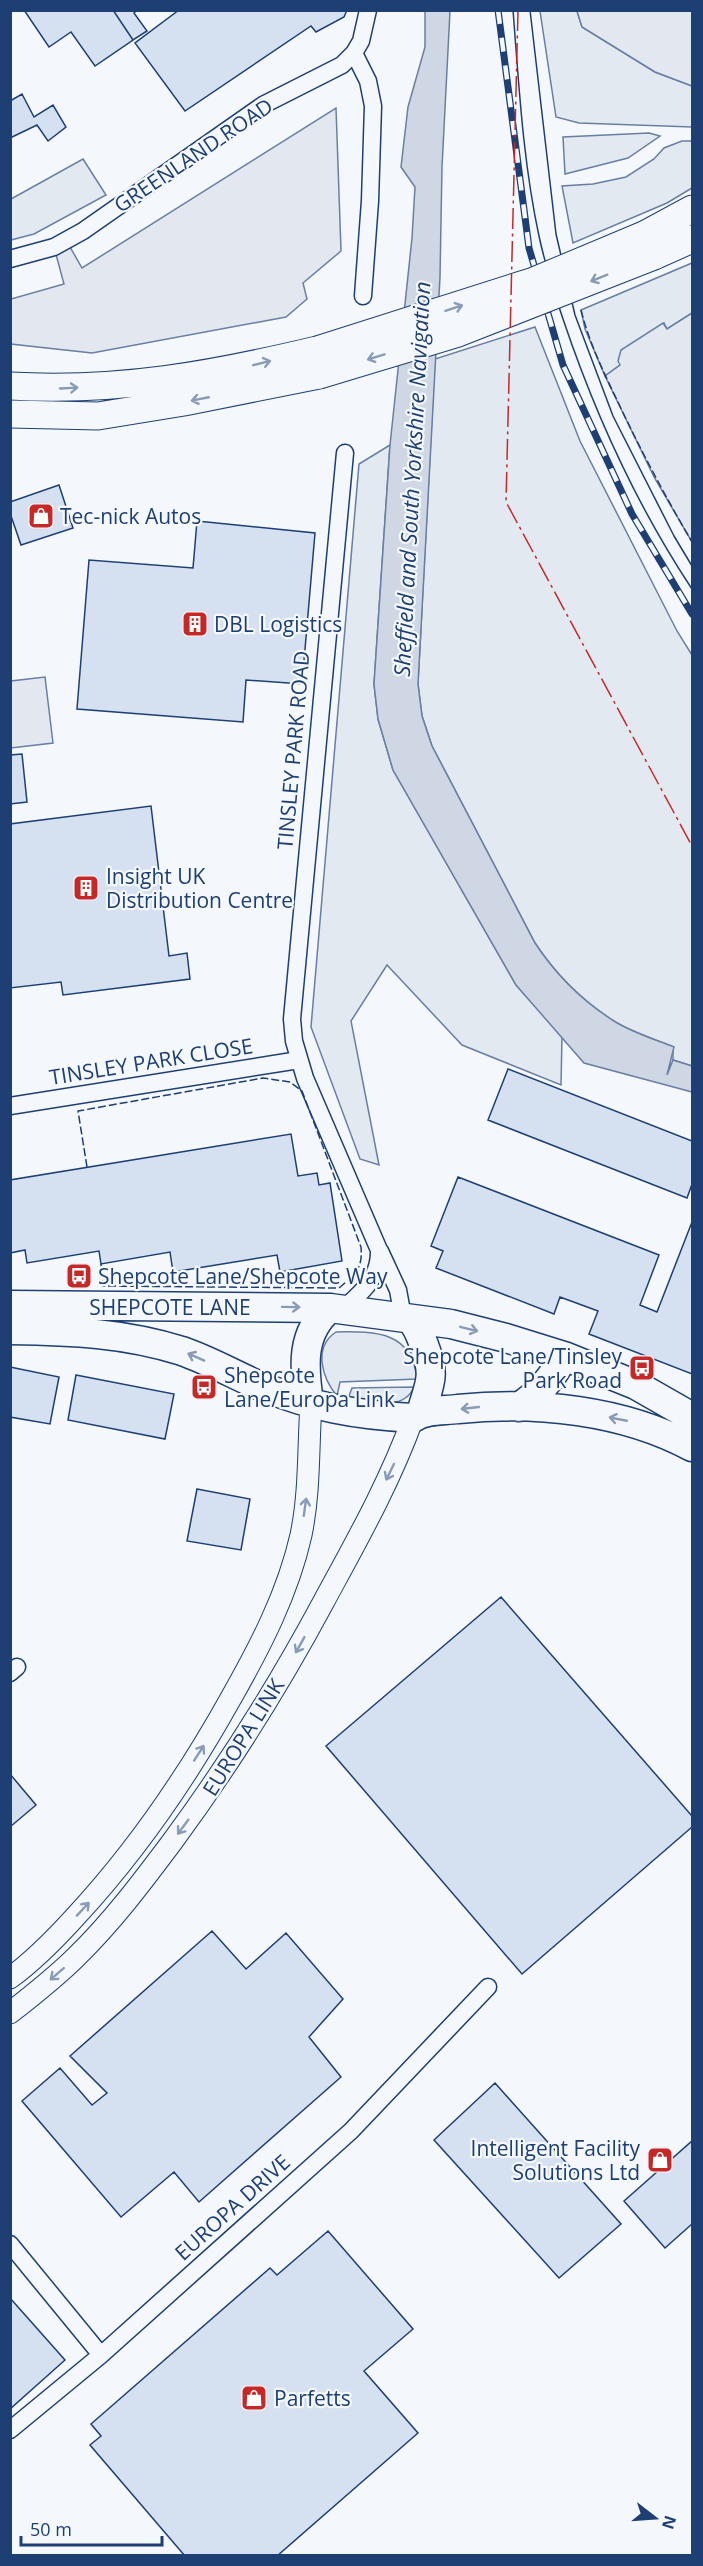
<svg xmlns="http://www.w3.org/2000/svg" width="703" height="2566" font-family="'Open Sans',sans-serif">
	<style>
		.green { fill: #e3e9f0; stroke: #687fa3; stroke-width: 1.5 }
		.parking { fill: #e3e8f0; stroke: #687fa3; stroke-width: 1.5 }
		.water { fill: #cfd7e4; stroke: #687fa3; stroke-width: 1.5 }
		.building { fill: #d5e0f0; stroke: #1d3f73; stroke-width: 1.5 }
		.lines { fill: none; stroke-linecap: round; stroke-linejoin: round }
		.minor-casing { stroke: #1d3f73; stroke-width: 19 }
		.tertiary-casing { stroke: #1d3f73; stroke-width: 23 }
		.primary-casing { stroke: #1d3f73; stroke-width: 29 }
		.trunk-casing { stroke: #1d3f73; stroke-width: 31 }
		.minor { stroke: #f4f7fb; stroke-width: 16 }
		.tertiary { stroke: #f4f7fb; stroke-width: 21 }
		.primary { stroke: #f4f7fb; stroke-width: 27 }
		.trunk { stroke: #f4f7fb; stroke-width: 28 }
		.tram { stroke: #1d3f73; stroke-width: 1.5 }
		.rail-casing { stroke: #1d3f73; stroke-width: 7 }
		.rail { stroke: #f4f7fb; stroke-width: 4.5; stroke-dasharray: 14; stroke-linecap: butt }
		.primary-bridge-casing { stroke: #1d3f73; stroke-width: 29; stroke-linecap: butt }
		.primary-bridge { stroke: #f4f7fb; stroke-width: 27 }
		.fence { stroke: #1d3f73; stroke-width: 1.5; stroke-dasharray: 8 3; stroke-linecap: butt }
		.power { stroke: #c62828; stroke-width: 1.5; stroke-dasharray: 21 4.5 3 4.5; stroke-linecap: butt }
		.oneway { stroke: #889bb7 }
		.labels { text-anchor: middle; dominant-baseline: central; stroke-width: 4.5; stroke-linejoin: round; paint-order: stroke }
		.street-label { font-size: 21px; fill: #1d3f73; stroke: #f4f7fb }
		.poi-label { font-size: 21px; fill: #1d3f73; stroke: #f4f7fb; text-anchor: start }
		.water-label { font-size: 22px; font-style: italic; fill: #1d3f73; stroke: #f4f7fb }
	</style>
	<rect width="100%" height="100%" fill="#f4f7fb"/>
	<path class="green" d="M540,11H577L582,27L655,72L692,86V127L579,123L556,117Z
		M649,133L660,136L628,158L565,174L563,137Z
		M682,141H692V188L667,203L573,243L562,186L593,184L626,177L654,159L664,148Z
		M83,159L106,195L34,234L11,240V199Z
		M692,263V313L667,329L664,323L620,365L605,376L585,329L581,310Z
		M535,327L580,441L677,631L692,655V1066L673,1060V1047C654,1039 631,1032 613,1021C581,1000 556,975 535,943L432,746L422,716L418,684L435,359Z
		M390,445L374,684L378,719L393,770L516,985L562,1036L561,1085L462,1045L387,965L351,1021L379,1165L360,1159L311,1027L359,464Z
		M336,1332C377,1331 412,1332 417,1379L340,1382L337,1396C323,1379 312,1348 336,1332Z
		M414,1387C404,1412 368,1402 347,1401L352,1388Z"/>
	<path class="parking" d="M577,11H692V86L655,72L582,27Z
		M336,108L341,251L303,283L307,299L286,317L92,353L11,344V299L64,284L54,247L66,240L82,268Z
		M692,313V542L654,477L605,376L620,365L618,361L621,350L663,323L667,329Z
		M45,677L53,743L11,748V681Z"/>
	<path class="water" d="M425,11H450L442,167L440,277L418,684L422,716L432,746L535,943C556,975 581,1000 614,1021C631,1032 654,1039 674,1047L667,1075L673,1060L692,1066V1092L584,1063L516,985L393,770L378,719L374,684L390,445L412,238L415,187L401,167L408,107L425,47Z"/>
	<path class="building" d="M24,10H113L133,40L95,66L71,32L49,47Z
		M113,10H137L134,13L147,31L133,40Z
		M179,10H347L344,17L316,32L311,26L185,111L135,43Z
		M22,94L34,117L53,105L66,127L48,141L37,125L10,138V101Z
		M59,485L73,528L21,545L10,513V502Z
		M197,521L315,533L302,684L246,680L243,722L77,709L89,560L193,568Z
		M22,754L27,802L10,804V755Z
		M151,806L169,956L187,953L190,979L63,995L61,982L10,988V824Z
		M508,1069L692,1141V1184L687,1198L488,1120Z
		M291,1134L298,1176L317,1173L319,1185L330,1183L342,1261L280,1272L277,1255L173,1272L170,1252L101,1264L99,1251L27,1263L25,1250L10,1253V1180Z
		M458,1177L659,1255L640,1305L657,1312L692,1222V1374L589,1334L598,1311L560,1297L554,1314L436,1268L443,1251L431,1246Z
		M10,1367L59,1377L50,1424L10,1417Z
		M76,1375L174,1394L165,1439L68,1420Z
		M197,1489L250,1499L241,1550L187,1541Z
		M501,1597L692,1816V1827L522,1974L326,1746Z
		M10,1774L36,1805L10,1827Z
		M212,1931L246,1969L286,1933L343,1999L309,2037L341,2077L199,2202L174,2172L121,2217L22,2101L60,2068L92,2105L107,2093L70,2056Z
		M495,2083L621,2224L559,2278L434,2140Z
		M692,2141V2224L665,2248L624,2201Z
		M328,2231L413,2329L364,2371L418,2433L277,2556H185L90,2445L101,2436L91,2424L270,2268L277,2275Z
		M10,2298L65,2360L10,2409Z"/>
	<g class="lines">
		<g class="minor-casing">
			<path id="minor" d="M354,53L368,81L373,106L370,201L363,296
				M10,259L54,247L83,231L263,105L342,65L354,53L361,41L368,10
				M10,1106L299,1060
				M380,1251L398,1290L403,1317
				M343,1309C362,1292 380,1278 379,1250L305,1078L294,1041L292,1019L345,453
				M10,1673L17,1667
				M10,2244L101,2355L351,2131L488,1987
				M10,2430L101,2355"/>
		</g>
		<g class="tertiary-casing">
			<path id="tertiary" d="M10,1978C35,1960 56,1938 76,1916C138,1849 187,1777 231,1698C260,1647 288,1593 301,1535C310,1492 308,1448 311,1404
				M10,2013C33,1995 56,1977 76,1957C112,1922 142,1882 172,1842C228,1766 279,1685 324,1601C356,1542 390,1482 413,1418"/>
		</g>
		<g class="primary-casing">
			<path id="primary" d="M644,235L692,209
				M654,256L692,239
				M10,386C119,392 212,375 317,350
				M10,414L98,416L184,402L319,375"/>
		</g>
		<g class="trunk-casing">
			<path id="trunk" d="M10,1305L330,1308L451,1324L506,1338L564,1356L636,1385L692,1417
				M411,1320C418,1327 420,1335 424,1345C436,1376 430,1382 421,1413
				M10,1330C71,1331 125,1333 182,1351C208,1360 233,1374 258,1385C312,1407 355,1415 413,1418C426,1409 443,1411 458,1409C536,1401 623,1410 692,1447
				M309,1403C304,1368 300,1333 330,1308
				M519,1407C540,1393 552,1378 564,1356"/>
		</g>
		<use href="#minor" class="minor"/>
		<use href="#tertiary" class="tertiary"/>
		<use href="#primary" class="primary"/>
		<use href="#trunk" class="trunk"/>
		<path class="tram" d="M513,10C519,86 523,162 539,236C545,265 554,292 563,319C595,414 637,506 692,589
			M530,10L556,234L575,315L613,416L674,536L692,566"/>
		<g class="rail-casing">
			<path id="rail" d="M498,10L529,248L563,365L632,514L692,614"/>
		</g>
		<use href="#rail" class="rail"/>
		<g class="primary-bridge-casing">
			<path id="primary-bridge" d="M317,350L534,281L644,235
				M319,375L458,333L654,256"/>
		</g>
		<use href="#primary-bridge" class="primary-bridge"/>
		<path class="fence" d="M581,310C589,342 603,371 617,400C640,449 665,496 692,542
			M87,1167L78,1111L263,1078L290,1082L302,1091L361,1247C363,1269 355,1274 339,1288L103,1286L101,1264"/>
		<path class="power" d="M518,10L506,502L692,846"/>
	</g>
	<defs><path id="oneway-shaft" d="M-6 0H5M1.5-3L5.5 0L1.5 3" fill="none" stroke-width="1.6" stroke-linecap="round" stroke-linejoin="round" transform="scale(1.5)"/></defs>
	<g class="oneway">
		<use href="#oneway-shaft" transform="translate(599 278) rotate(158)"/>
		<use href="#oneway-shaft" transform="translate(454 308) rotate(-18)"/>
		<use href="#oneway-shaft" transform="translate(376 357) rotate(163)"/>
		<use href="#oneway-shaft" transform="translate(262 363) rotate(-14)"/>
		<use href="#oneway-shaft" transform="translate(69 388) rotate(-3)"/>
		<use href="#oneway-shaft" transform="translate(200 399) rotate(169)"/>
		<use href="#oneway-shaft" transform="translate(291 1307) rotate(1)"/>
		<use href="#oneway-shaft" transform="translate(469 1329) rotate(14)"/>
		<use href="#oneway-shaft" transform="translate(196 1357) rotate(-156)"/>
		<use href="#oneway-shaft" transform="translate(470 1408) rotate(174)"/>
		<use href="#oneway-shaft" transform="translate(618 1419) rotate(-169)"/>
		<use href="#oneway-shaft" transform="translate(390 1472) rotate(116)"/>
		<use href="#oneway-shaft" transform="translate(305 1507) rotate(-82)"/>
		<use href="#oneway-shaft" transform="translate(300 1645) rotate(119)"/>
		<use href="#oneway-shaft" transform="translate(199 1753) rotate(-57)"/>
		<use href="#oneway-shaft" transform="translate(183 1827) rotate(126)"/>
		<use href="#oneway-shaft" transform="translate(83 1909) rotate(-47)"/>
		<use href="#oneway-shaft" transform="translate(57 1974) rotate(139)"/>
	</g>
	<defs>
		<g id="shop-square" transform="scale(1.35)"><rect x="-9" y="-9" width="18" height="18" rx="4" fill="#c62828" stroke="#f4f7fb"/><path d="M-5-2.5h2.3a2.7 3.5 0 0 1 5.4 0H5L5.5 6h-11ZM-1.5-2.5h3a1.5 2.3 0 0 0-3 0Z" fill="#fff"/></g>
		<g id="building-square" transform="scale(1.35)"><rect x="-9" y="-9" width="18" height="18" rx="4" fill="#c62828" stroke="#f4f7fb"/><path d="M-4-6H4V6H1V3H-1V6H-4ZM-2.5-4.3h1.7v1.8h-1.7ZM.8-4.3h1.7v1.8H.8ZM-2.5-1h1.7V.8h-1.7ZM.8-1h1.7V.8H.8Z" fill="#fff"/></g>
		<g id="bus-square" transform="scale(1.35)"><rect x="-9" y="-9" width="18" height="18" rx="4" fill="#c62828" stroke="#f4f7fb"/><path d="M-5-6H5V4H4V6H2V4H-2V6H-4V4H-5ZM-3.5-4V0h7V-4ZM-3.5 1.2v1.5H-2V1.2ZM2 1.2v1.5H3.5V1.2Z" fill="#fff"/></g>
	</defs>
	<g fill-rule="evenodd">
		<use href="#shop-square" x="41" y="516"/>
		<use href="#building-square" x="195" y="624"/>
		<use href="#building-square" x="86" y="888"/>
		<use href="#bus-square" x="79" y="1276"/>
		<use href="#bus-square" x="642" y="1368"/>
		<use href="#bus-square" x="204" y="1387"/>
		<use href="#shop-square" x="660" y="2160"/>
		<use href="#shop-square" x="254" y="2398"/>
	</g>
	<g class="labels">
		<g class="street-label">
			<text transform="translate(193 155) rotate(-34)">GREENLAND ROAD</text>
			<text transform="translate(293 750) rotate(-85)">TINSLEY PARK ROAD</text>
			<text transform="translate(151 1061) rotate(-9)">TINSLEY PARK CLOSE</text>
			<text x="170" y="1307">SHEPCOTE LANE</text>
			<text transform="translate(243 1737) rotate(-58)">EUROPA LINK</text>
			<text transform="translate(232 2207) rotate(-42)">EUROPA DRIVE</text>
		</g>
		<g class="poi-label">
			<text x="60" y="516">Tec-nick Autos</text>
			<text x="214" y="624">DBL Logistics</text>
			<text x="106" y="876">Insight UK<tspan x="106" dy="24">Distribution Centre</tspan></text>
			<text x="98" y="1276">Shepcote Lane/Shepcote Way</text>
			<text x="622" y="1356" text-anchor="end">Shepcote Lane/Tinsley<tspan x="622" dy="24">Park Road</tspan></text>
			<text x="224" y="1375">Shepcote<tspan x="224" dy="24">Lane/Europa Link</tspan></text>
			<text x="640" y="2148" text-anchor="end">Intelligent Facility<tspan x="640" dy="24">Solutions Ltd</tspan></text>
			<text x="274" y="2398">Parfetts</text>
		</g>
		<g class="water-label">
			<text transform="translate(411 479) rotate(-87)">Sheffield and South Yorkshire Navigation</text>
		</g>
	</g>
	<rect width="703" height="2566" fill="none" stroke="#1d3f73" stroke-width="24"/>
	<g transform="translate(655 2518) rotate(107)" stroke="#f4f7fb" stroke-width="4.5" paint-order="stroke">
	<path d="M0-4.5L10 22L0 15L-10 22Z" fill="#1d3f73"/>
	<text y="-9" font-size="16" font-weight="bold" text-anchor="middle" fill="#1d3f73">N</text>
	</g>
	<path d="M21 2536v9h141v-9" fill="none" stroke="#1d3f73" stroke-width="3"/>
	<text x="30" y="2536" font-size="18" fill="#1d3f73" stroke="#f4f7fb" stroke-width="4.5" paint-order="stroke">50 m</text>
</svg>
